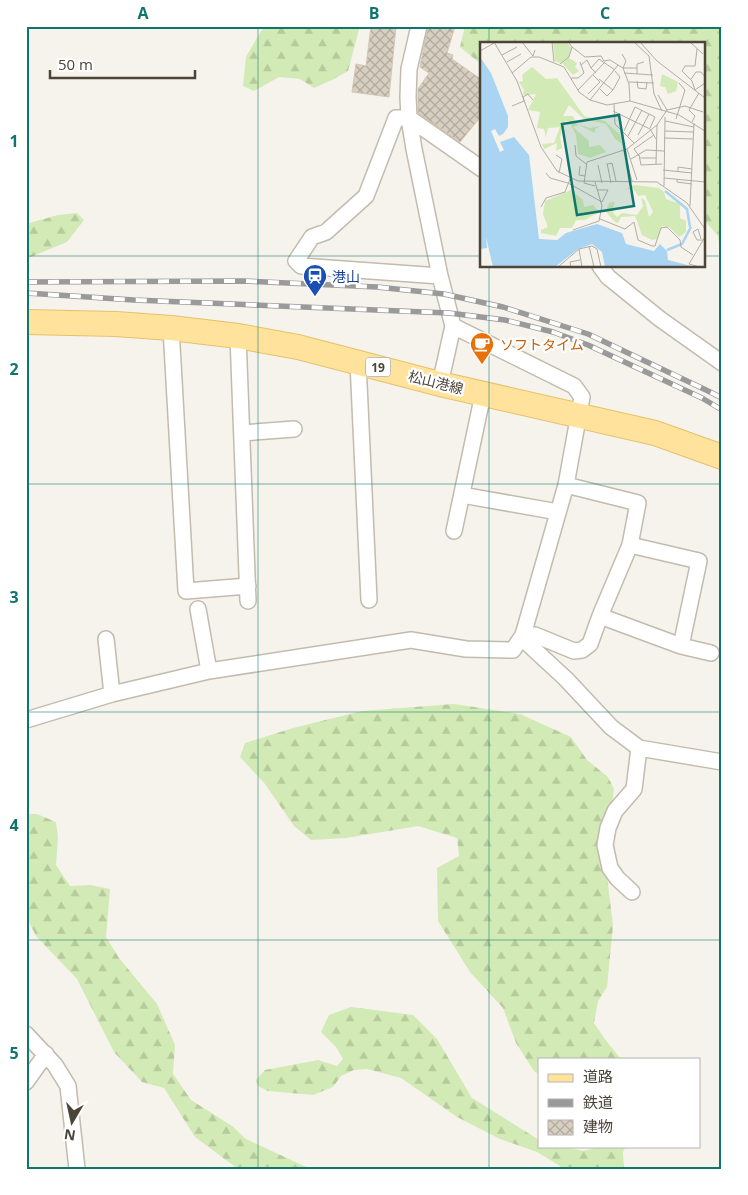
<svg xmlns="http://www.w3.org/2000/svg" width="748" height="1195" font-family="'Open Sans','Noto Sans JP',sans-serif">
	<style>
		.forest { fill: url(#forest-firs) }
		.building { fill: url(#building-cross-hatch); stroke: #d3c7b4 }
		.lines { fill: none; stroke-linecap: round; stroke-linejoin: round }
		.street-casing { stroke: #c2bbae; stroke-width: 18 }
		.primary-casing { stroke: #e6c16a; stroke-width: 26 }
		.street { stroke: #fff; stroke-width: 15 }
		.primary { stroke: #ffe39c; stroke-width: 24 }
		.rail-casing { stroke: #9a9a9a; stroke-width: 5.5 }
		.rail { stroke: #fff; stroke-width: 4; stroke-dasharray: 11; stroke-linecap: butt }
		.grid { fill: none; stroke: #0f766e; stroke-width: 1; stroke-opacity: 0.55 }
		.labels { text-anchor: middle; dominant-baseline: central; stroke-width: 4.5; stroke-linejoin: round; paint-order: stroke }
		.shield { fill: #fff; stroke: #817c74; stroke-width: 1 }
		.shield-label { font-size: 12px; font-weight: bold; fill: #4b4439 }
		.transit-label { font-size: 14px; fill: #164399; stroke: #fff; text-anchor: start }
		.food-label { font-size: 14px; fill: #c56008; stroke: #fff; text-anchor: start }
		.street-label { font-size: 14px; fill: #4b4439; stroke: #fff }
		.inset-river { fill: none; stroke: #a9d4f2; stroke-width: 2.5 }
		.inset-road { fill: none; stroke: #b2ada4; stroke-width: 1 }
		.view { fill: #0f766e; fill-opacity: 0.15; stroke: #0f766e; stroke-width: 2.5 }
		.inset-edge { fill: none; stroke: #4b4439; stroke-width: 2.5 }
		.neatline { fill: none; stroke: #0f766e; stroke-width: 2 }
		.grid-label { font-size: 16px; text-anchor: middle; font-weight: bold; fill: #0f766e }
	</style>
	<defs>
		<pattern id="forest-firs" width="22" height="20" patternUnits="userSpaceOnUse" patternTransform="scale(1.25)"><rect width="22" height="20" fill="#d2eab5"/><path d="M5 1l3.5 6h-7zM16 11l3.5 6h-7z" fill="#b6ca9c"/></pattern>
		<pattern id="building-cross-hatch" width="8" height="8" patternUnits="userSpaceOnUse" patternTransform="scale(1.25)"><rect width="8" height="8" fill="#d8cfc1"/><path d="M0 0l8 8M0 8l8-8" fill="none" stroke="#b1aa9e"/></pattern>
	</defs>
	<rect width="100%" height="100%" fill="#f6f3ec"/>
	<path class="forest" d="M264,26H360L348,71L332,80L314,88L300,79L279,77L254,91L243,86L246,57Z
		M465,26H722V271L718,236L704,220V44H482V65L460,47Z
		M77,213L84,220L67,242L26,259V224L58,215Z
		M454,704L520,714L571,737L587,760L608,777L614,789L606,852L607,876L613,926L607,987L598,1001L594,1023L607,1042L621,1059H539V1074L534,1071L516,1043L503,1008L470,972L438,921L437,868L459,856L457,838L418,826L346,838L311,840L294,826L265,784L240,757L245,743L293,728L362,711Z
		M26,814H37L56,822L58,838L56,865L70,886L91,885L110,889L106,937L119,958L157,1004L175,1045L173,1074L191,1100L232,1126L246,1139L304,1166L313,1169H238L195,1137L164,1088L142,1082L114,1052L77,979L36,936L26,916Z
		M351,1007L413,1015L437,1039L472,1098L539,1140V1146H563L583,1151L603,1146H626L623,1152L624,1169H560V1166L537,1152L500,1139L457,1117L401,1078L367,1069L354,1070L341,1076L333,1087L313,1095L268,1091L258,1086L256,1080L265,1070L318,1060L337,1066L343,1059L336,1047L321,1032L329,1015Z"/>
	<path class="building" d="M371,26H396L389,97L352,92L356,64L366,66Z
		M428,26H455L447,53L453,55L452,59L482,80V115L460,142L418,113V89L429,73L420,67Z"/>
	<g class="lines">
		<g class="street-casing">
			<path id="street" d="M419,26L409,69L408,97L409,118L414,149L440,276L453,326L440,384
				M600,266L608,277L660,319L722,363
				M440,276L301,266L296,261L312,237L326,232L366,196L396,118H409L482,169
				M171,328L186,591L248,586
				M238,336L248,601
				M358,362L369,600
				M242,433L294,429
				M566,485L638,503L630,545L600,616
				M462,495L558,512
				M454,531L483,394
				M630,545L699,561L681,646
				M198,609L209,671
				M106,639L112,694
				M26,720L112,694L209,671L411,640L466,649L513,650L523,635L566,485L582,397L574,386L453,326
				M639,748L722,762
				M632,892L617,878L610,868L605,845L608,828L615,811L634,789L639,748L611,727L566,679L526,642L523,635H535L574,651L582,650L590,644L600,616L681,646L711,653
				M26,1034L55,1065L68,1086L77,1169
				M26,1082L46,1054"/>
		</g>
		<g class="primary-casing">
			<path id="primary" d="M26,322L116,324L171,328L238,336L298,347L440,384L655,433L722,457"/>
		</g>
		<use href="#street" class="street"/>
		<use href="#primary" class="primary"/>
		<g class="rail-casing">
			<path id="rail" d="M26,282L244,281L377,287L444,294L503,307L588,334L706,390L722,398
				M26,293L134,300L449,313L505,320L553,332L588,345L702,398L722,410"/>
		</g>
		<use href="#rail" class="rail"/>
	</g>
	<path class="grid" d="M258,26V1169M489,26V44M26,256H482M704,256H722M489,266V1169M26,484H722M26,712H722M26,940H722"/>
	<defs>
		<g id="station-pin" transform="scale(1.25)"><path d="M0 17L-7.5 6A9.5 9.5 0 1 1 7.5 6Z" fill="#1a4fb4" stroke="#fff"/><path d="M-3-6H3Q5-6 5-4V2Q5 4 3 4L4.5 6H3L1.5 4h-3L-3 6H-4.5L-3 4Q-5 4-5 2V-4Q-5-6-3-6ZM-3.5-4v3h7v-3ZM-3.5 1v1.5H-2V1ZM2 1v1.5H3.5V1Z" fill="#fff"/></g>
		<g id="cafe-pin" transform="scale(1.25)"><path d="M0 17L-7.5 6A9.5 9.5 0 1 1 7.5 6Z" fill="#e8710a" stroke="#fff"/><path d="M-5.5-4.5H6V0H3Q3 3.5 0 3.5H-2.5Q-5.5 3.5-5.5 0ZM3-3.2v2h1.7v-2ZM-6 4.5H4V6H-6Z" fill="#fff"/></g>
	</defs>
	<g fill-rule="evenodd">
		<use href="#station-pin" x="315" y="276"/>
		<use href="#cafe-pin" x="482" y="344"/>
	</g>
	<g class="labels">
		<rect class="shield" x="365.5" y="357.5" width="25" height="19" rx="4"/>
		<g class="shield-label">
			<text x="378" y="367">19</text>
		</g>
		<g class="transit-label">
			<text x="332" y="276">港山</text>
		</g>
		<g class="food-label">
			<text x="500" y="344">ソフトタイム</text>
		</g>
		<g class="street-label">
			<text transform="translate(436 382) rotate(14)">松山港線</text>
		</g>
	</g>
	<g transform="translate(480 42)">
		<rect width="225" height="225" fill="#f6f3ec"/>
		<path d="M52,25L66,37L77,36L104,74L125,79L140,93L142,102L135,97L126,82L104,77L89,63L83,74H93L97,82L110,86L121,84L115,87V91L99,83L93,85L109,99V105L120,103L126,110L110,116L98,112L96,93L89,79L84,80L80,96L84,113L82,106L76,109L77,101L64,107L62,102L74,101L80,85L68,86L66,95L64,87L57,86L60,70L48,68L56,52L43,53L44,48L39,40L43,39L42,33ZM182,32L198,40L196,49L188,52L185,45L180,44ZM154,143L179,146L184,150L186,157L200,162V176L206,179V190L199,195L189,185L182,184L177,197L172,198L162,193L155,174L141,175L138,181L135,180L126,170L129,161L134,160L133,171L137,175L142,171L157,173L163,164L161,156L165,158L169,175L173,170L165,153L158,154L153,146L145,148ZM91,148L103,158L104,165L113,163L119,170L105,178H96L92,186H80L76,194L61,191V188L68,185L63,172L65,159Z" fill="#d2eab5"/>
		<path d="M73,0H87L91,6L89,15L80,21L75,19ZM89,16L97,21L95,25L99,29L93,33L82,21Z" fill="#d2eab5"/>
		<path d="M0,15L11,31L28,74V85L23,92L19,94L15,87L11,89L20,110L24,108L20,100L34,95L49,113L59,197L77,198L86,191L117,182L142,191L146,202L174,209L180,202L187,209L188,218L215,225H125L122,210L112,202L98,207L75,225H13L6,195L7,206L0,207Z" fill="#a9d4f2"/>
		<path class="inset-river" d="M185,149L207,167L210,185M0,156L11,170L40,225M0,161L35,217M0,169L38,225M0,177L37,225M116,204L117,185M187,208L202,202L211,185"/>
		<path class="inset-road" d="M14,0L37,39L61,105L77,129L98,139L177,140L207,161L225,187M42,0L53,14L55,8M72,0L74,20M154,0L169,14L174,52L182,69M160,0L177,19L225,56M210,0L223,12M92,5L105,15L121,14L124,19L130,18L143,26H157M217,7L215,24H205L202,29L212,39L215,48L225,41M0,9L14,1M142,12L146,19L143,26L149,42L150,59M22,13L37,5M27,20L41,12M80,22L89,15L92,5L89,1M101,23L107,18L111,26M32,31L51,15H59L84,25L99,50L110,58L127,63L150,59L199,73L225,89M116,31L111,26L119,17L135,28M144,31L173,33M157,32V22L164,20M91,36H98L104,31L100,20M119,37L133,48M211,37L216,30H221L225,35M157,39L158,46L166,47L167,40M149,40L174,41M120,47L127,54L133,48L140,35L135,29M98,48L125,20M108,52L120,40L113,33M110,58L138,23M134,62L135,82L154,101M32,64L44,59L43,55L48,52L53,58M187,68L205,64L223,70M133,69L170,87L176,97M196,77L205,48L199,41M185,79L214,85M212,80L215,74L209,68L219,51M144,89L155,65L175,75L170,86M185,89L213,90M158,93L169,72M148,94L162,68M184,96L213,97M95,103L96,114L106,122M147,107L157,138M144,109L152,139M76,113L82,117L79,131M159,113L161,123L182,122M159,114L154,107L174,93M160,116H176M151,117L166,108L184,109M127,121L131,141M128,122L132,121L136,139M176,122L177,83M118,123L122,141M100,124L99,133L105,134M183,128L212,131M198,129V125L212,127M66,131L70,136L88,141M184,136L225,140M197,137V140L212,142M88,141L122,160L128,148H117M115,144L104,141L107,120L147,107L177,83L187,68L178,53M184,144L185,75M210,164L214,81M61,165L66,156L85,150L90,137M120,177L145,187L154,180L158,198L172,204H175L181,186L187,185L200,198L201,205L213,213M93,188L119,179L122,164L115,140M221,197L218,187L213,190L217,198H223M109,204L114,225M99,207L102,225M78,225L99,207L112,204L117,207L121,225M91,225L90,220L100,218M220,225L209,222L225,195"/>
		<path class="view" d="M139,73L154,164L97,173L82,82Z"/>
		<rect width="225" height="225" class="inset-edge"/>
	</g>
	<rect width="748" height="1195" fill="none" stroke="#ffffff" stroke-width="55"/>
	<rect x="538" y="1058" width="162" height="90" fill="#ffffff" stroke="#b7b4b0"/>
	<rect x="548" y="1074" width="25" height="8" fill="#ffe39c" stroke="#b7b4b0"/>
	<text x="583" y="1082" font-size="15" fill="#4b4439">道路</text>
	<rect x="548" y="1099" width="25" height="8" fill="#9a9a9a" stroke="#b7b4b0"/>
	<text x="583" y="1108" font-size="15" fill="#4b4439">鉄道</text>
	<rect x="548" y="1120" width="25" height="15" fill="url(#building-cross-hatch)" stroke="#b7b4b0"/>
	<text x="583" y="1132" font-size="15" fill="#4b4439">建物</text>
	<g transform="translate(72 1122) rotate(189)" stroke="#ffffff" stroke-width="4" paint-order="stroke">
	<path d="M0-4L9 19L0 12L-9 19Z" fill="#4b4439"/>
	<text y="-8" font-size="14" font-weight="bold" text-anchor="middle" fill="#4b4439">N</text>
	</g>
	<path d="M50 70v8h145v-8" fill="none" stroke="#4b4439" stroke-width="2.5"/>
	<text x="58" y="70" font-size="15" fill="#4b4439" stroke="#ffffff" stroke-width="4" paint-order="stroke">50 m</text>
	<rect x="28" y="28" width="692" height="1140" class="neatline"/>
	<g class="grid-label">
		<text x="143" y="19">A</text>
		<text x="374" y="19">B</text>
		<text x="605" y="19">C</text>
		<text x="14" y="147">1</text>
		<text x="14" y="375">2</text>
		<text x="14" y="603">3</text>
		<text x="14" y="831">4</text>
		<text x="14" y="1059">5</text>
	</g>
</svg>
